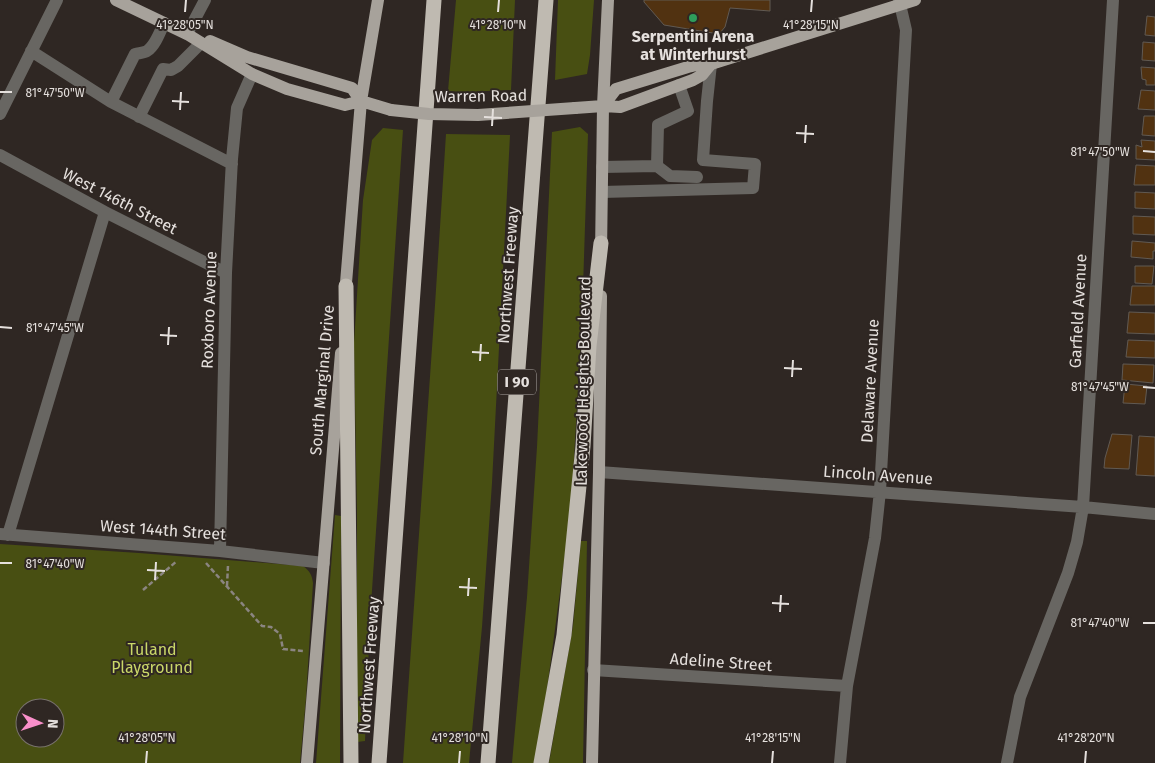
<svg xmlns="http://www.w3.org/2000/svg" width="1155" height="763" font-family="'Fira Sans',sans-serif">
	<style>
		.green { fill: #484f12; fill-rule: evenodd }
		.building { fill: #513211; stroke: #615a53 }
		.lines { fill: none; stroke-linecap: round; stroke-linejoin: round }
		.path { stroke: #8b8581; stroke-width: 2.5; stroke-dasharray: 5 2.5; stroke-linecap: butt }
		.minor { stroke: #686662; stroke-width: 12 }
		.major { stroke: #a7a29b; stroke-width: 12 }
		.highway { stroke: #bfbab1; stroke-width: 15 }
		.major-bridge { stroke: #a7a29b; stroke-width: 12 }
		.ticks { fill: none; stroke: #e5e0dd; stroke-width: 2 }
		.leisure-dot { fill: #2e9e5b; stroke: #2f2723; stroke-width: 2 }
		.labels { text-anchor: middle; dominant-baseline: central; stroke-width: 4; stroke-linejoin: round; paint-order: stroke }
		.shield { fill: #2f2723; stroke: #aea8a5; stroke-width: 1 }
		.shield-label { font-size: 15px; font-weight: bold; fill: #e5e0dd }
		.poi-label { font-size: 16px; font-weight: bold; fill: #e5e0dd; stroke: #2f2723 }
		.street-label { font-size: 16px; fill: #e5e0dd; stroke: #2f2723 }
		.park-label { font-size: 16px; fill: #cad768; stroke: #2f2723 }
		.ticks-label { font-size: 12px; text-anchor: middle; fill: #e5e0dd; stroke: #2f2723; stroke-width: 4; stroke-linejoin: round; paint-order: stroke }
	</style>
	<rect width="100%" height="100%" fill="#2f2723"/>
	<path class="green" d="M456,0H515L511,90L465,92L448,91Z
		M558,0H594L590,55L587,74L555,80Z
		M580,127L588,134L582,319L571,509L545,704L534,763H512L527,597L537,447L552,132Z
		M383,128L403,130L370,620L365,741L357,742V513L354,343L363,200L372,140Z
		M446,134L510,135L492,483L482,627L469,763H403L435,305Z
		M335,515L341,516L340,763H316Z
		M581,541H587L583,763H549L573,626Z
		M0,544L139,553L303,566C310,571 312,575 313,583L306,698L300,763H0ZM25,708H55V738H25Z"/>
	<path class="building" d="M644,0H770V11L730,8L725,27L719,34L664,25L644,2Z
		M1147,16L1155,17V36L1145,35Z
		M1143,42L1155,43V61L1142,60Z
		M1141,67L1155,68V85H1146V80L1142,79Z
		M1141,90L1155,91V110L1138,109Z
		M1144,116H1155V136L1142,135Z
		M1141,140L1155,141V160L1136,159V145L1142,147Z
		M1136,165L1155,166V185H1134Z
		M1135,192L1155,193V209L1135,208Z
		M1133,216L1155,217V235L1133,234Z
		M1132,241L1155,243V251H1153V259L1131,257Z
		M1135,266H1154L1152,284L1135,283Z
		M1132,286H1155V305H1130Z
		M1129,312L1155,313V334L1127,333Z
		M1128,340L1155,341V358L1126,357Z
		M1123,364L1154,365L1153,383L1122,380Z
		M1125,384L1147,386L1145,404L1123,403Z
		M1112,434L1132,435L1129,469L1104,468L1105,458Z
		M1139,436L1155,437V476L1136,475Z"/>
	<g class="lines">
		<path class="path" d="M206,563L262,626L271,627L280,634L283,649L303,651
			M227,586L228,565
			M143,590L177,561"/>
		<path class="minor" d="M187,34L205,0
			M31,51L111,102L232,164
			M111,102L135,54C139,53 144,53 147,51C155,46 160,32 164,23
			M0,114L57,0
			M139,117L163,69L171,70L178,66L201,43
			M0,155L105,212L226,273
			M657,166L670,176L697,177
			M602,167L657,166L658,125L688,111L679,85
			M602,192L753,188L755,164L703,160L707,101L711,64
			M599,472L1083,507L1155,514
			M0,534L220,551L324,563
			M8,535L105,212
			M220,551L226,273L232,159L237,108L252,74
			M593,670L847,686
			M840,763L847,686L875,538L880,491L906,30L899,0
			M1007,763L1020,697L1068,573L1077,542L1083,507L1113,0"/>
		<path class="major" d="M116,0L187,34L252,74L287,89L345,105L361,101L391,110
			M210,41L247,57L352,88L361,101
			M603,106L616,89L688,67L701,64H711L915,0
			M575,108L603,106L620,107L693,80L702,75L711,64
			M601,253L603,106L608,0
			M345,295L361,101L378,0
			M307,763L341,353
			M592,763L599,472L601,296"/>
		<path class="highway" d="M346,286L351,763
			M379,763L434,0
			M488,763L546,0
			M541,763L564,635L583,446L589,346L601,243"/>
		<path class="major-bridge" d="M391,110L429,114L478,115L575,108"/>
	</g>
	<path class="ticks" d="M185,12L186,0M498,12L499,0M811,12L812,0M0,92H12M172,101L189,102M180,110L181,92M484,117L502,118M492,126L493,109M796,133L814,134M805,143L806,125M1143,151L1155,152M0,327L12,328M160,335L177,336M168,345L169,327M472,352L489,353M480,361L481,344M784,368L802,369M792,377L793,360M1143,387L1155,388M0,563H12M147,570L165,571M155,580L156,562M459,587L477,588M468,596L469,578M772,603L789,604M780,612L781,595M1143,623H1155M146,763L147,751M459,763L460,751M772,763L773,751M1085,763L1086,751"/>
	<circle class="leisure-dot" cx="693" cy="18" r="5"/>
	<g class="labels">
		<rect class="shield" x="498" y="369.5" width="38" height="25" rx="4"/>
		<g class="shield-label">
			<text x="517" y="382">I 90</text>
		</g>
		<g class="poi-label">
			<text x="693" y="36">Serpentini Arena<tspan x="693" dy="18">at Winterhurst</tspan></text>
		</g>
		<g class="street-label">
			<text transform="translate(481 96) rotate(-1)">Warren Road</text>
			<text transform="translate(120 201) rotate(27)">West 146th Street</text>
			<text transform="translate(508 275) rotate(-86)">Northwest Freeway</text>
			<text transform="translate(209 310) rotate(-88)">Roxboro Avenue</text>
			<text transform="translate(1078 311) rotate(-87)">Garfield Avenue</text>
			<text transform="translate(322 380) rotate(-85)">South Marginal Drive</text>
			<text transform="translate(583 381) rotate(-89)">Lakewood Heights Boulevard</text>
			<text transform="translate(870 381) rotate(-87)">Delaware Avenue</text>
			<text transform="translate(878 475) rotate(4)">Lincoln Avenue</text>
			<text transform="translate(163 530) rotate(4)">West 144th Street</text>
			<text transform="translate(721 662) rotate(4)">Adeline Street</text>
			<text transform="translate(369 665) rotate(-86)">Northwest Freeway</text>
		</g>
		<g class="park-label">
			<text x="152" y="649">Tuland<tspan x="152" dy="18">Playground</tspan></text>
		</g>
	</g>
	<g class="ticks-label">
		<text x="185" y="29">41°28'05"N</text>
		<text x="498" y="29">41°28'10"N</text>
		<text x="811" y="29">41°28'15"N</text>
		<text x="55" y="97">81°47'50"W</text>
		<text x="1100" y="156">81°47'50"W</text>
		<text x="55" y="332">81°47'45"W</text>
		<text x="1100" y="391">81°47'45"W</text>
		<text x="55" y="568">81°47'40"W</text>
		<text x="1100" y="627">81°47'40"W</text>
		<text x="147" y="742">41°28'05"N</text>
		<text x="460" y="742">41°28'10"N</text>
		<text x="773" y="742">41°28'15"N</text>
		<text x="1086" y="742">41°28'20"N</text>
	</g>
	<g transform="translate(40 723) rotate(93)"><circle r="24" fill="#2f2723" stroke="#78716d"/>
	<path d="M0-4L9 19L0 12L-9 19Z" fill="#f98fca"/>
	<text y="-8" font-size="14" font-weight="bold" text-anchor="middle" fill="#e5e0dd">N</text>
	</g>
</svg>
